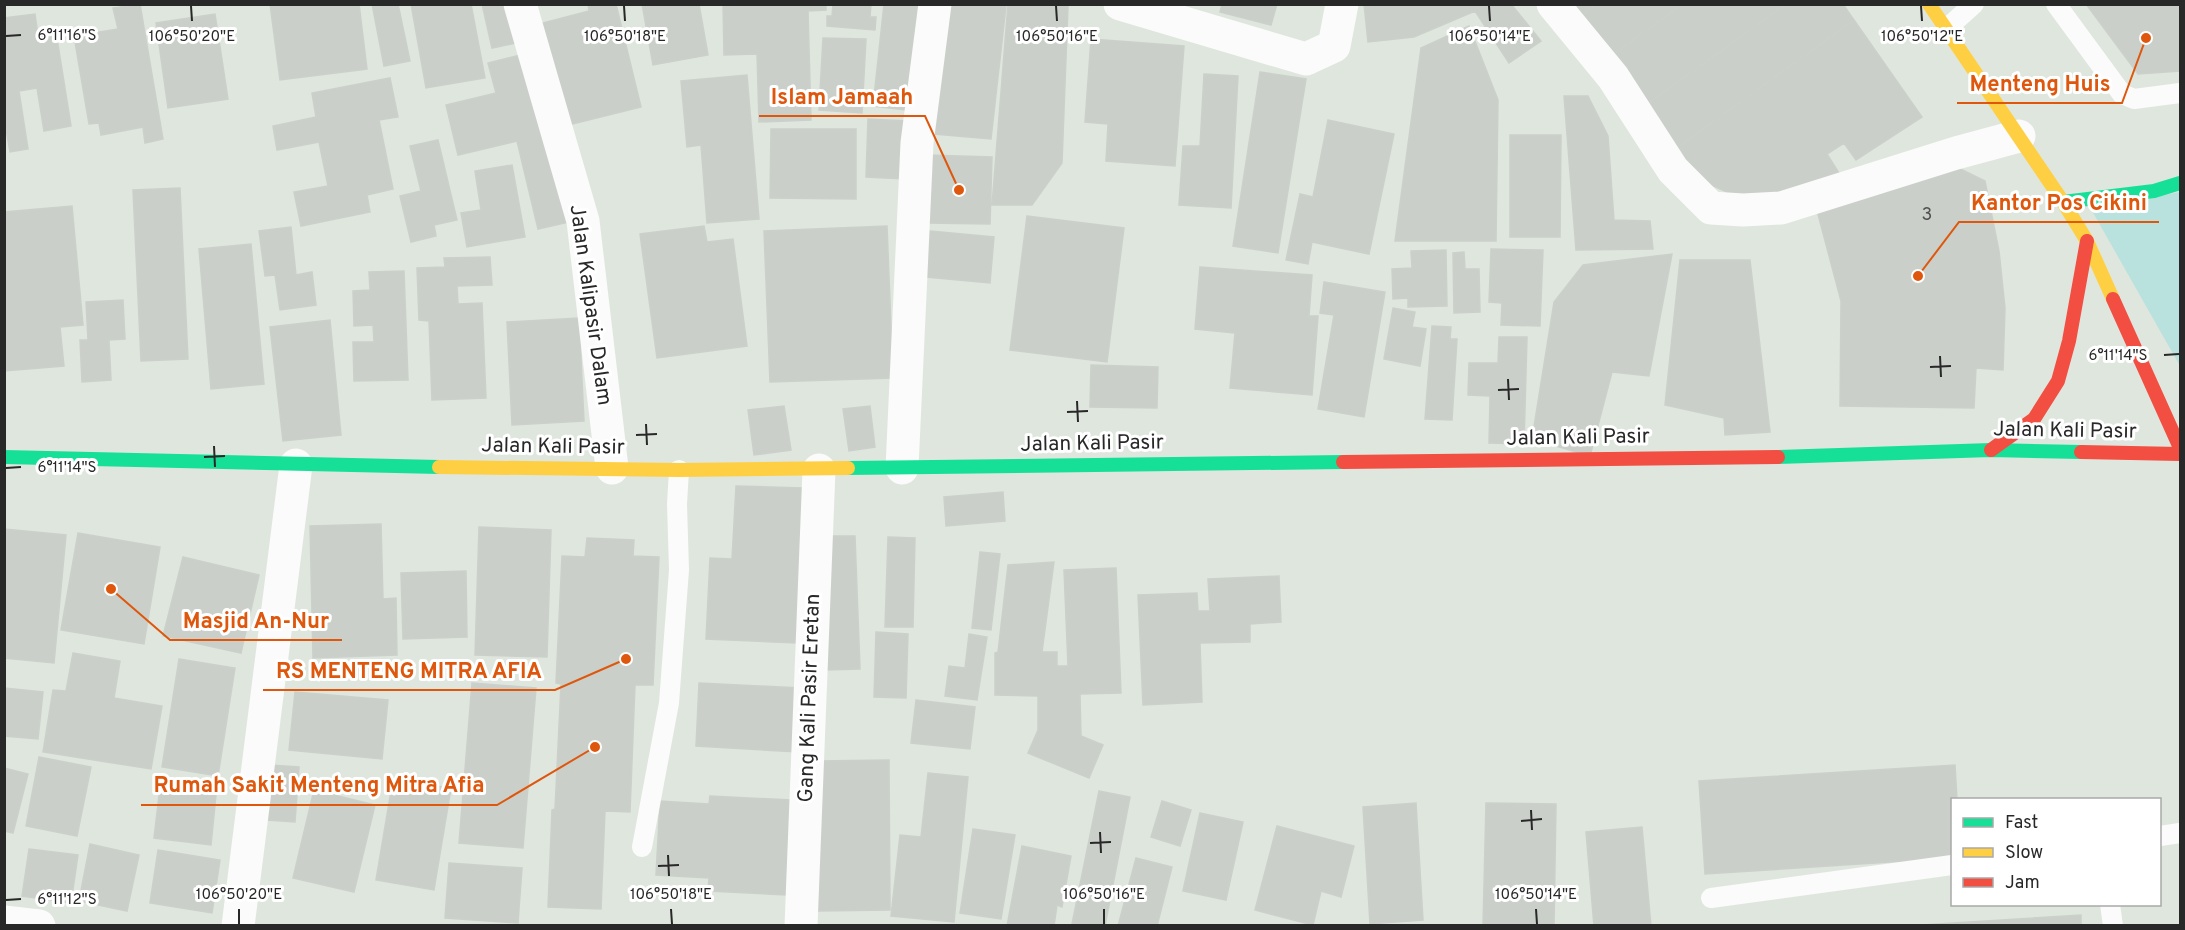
<svg xmlns="http://www.w3.org/2000/svg" width="2185" height="930" font-family="Overpass,sans-serif">
	<style>
		.green { fill: #b9e1dd }
		.building { fill: #cacfc9; stroke: #cbd1ca; stroke-width: 1.5 }
		.lines { fill: none; stroke-linecap: round; stroke-linejoin: round }
		.lane { stroke: #fafbfa; stroke-width: 20 }
		.street { stroke: #fafbfa; stroke-width: 33 }
		.fast { stroke: #16e098; stroke-width: 14 }
		.slow { stroke: #ffcf43; stroke-width: 14 }
		.jam { stroke: #f24e42; stroke-width: 14 }
		.ticks { fill: none; stroke: #282828; stroke-width: 2 }
		.labels { text-anchor: middle; dominant-baseline: central; stroke-width: 6; stroke-linejoin: round; paint-order: stroke }
		.number-label { font-size: 18px; fill: #515251 }
		.street-label { font-size: 21px; fill: #282828; stroke: #fff }
		.ticks-label { font-size: 15px; text-anchor: middle; fill: #282828; stroke: #fff; stroke-width: 6; stroke-linejoin: round; paint-order: stroke }
		.leader { fill: none; stroke: #de570d; stroke-width: 2 }
		.callout-dot { fill: #de570d; stroke: #fff; stroke-width: 2 }
		.callout-label { font-size: 22px; text-anchor: middle; font-weight: bold; fill: #de570d; stroke: #fff; stroke-width: 6; stroke-linejoin: round; paint-order: stroke }
	</style>
	<rect width="100%" height="100%" fill="#dfe6de"/>
	<path class="green" d="M2180,192V366L2091,209Z"/>
	<path class="building" d="M140,4L163,139L145,143L143,127L101,135L99,123L89,124L74,36L118,29L113,8Z
		M270,4H359L367,69L280,80Z
		M372,4H398L410,61L384,66Z
		M411,4H471L485,78L426,88Z
		M482,4H513L521,42L492,48Z
		M588,4H616L641,107L564,126L539,24L589,11Z
		M642,4H699L708,55L653,65Z
		M723,4H826V10L808,11L811,120L759,122L757,54L724,55Z
		M833,4H871L870,17H876L875,30L827,26V16H832Z
		M884,4H918L906,110L873,106Z
		M946,4L1006,6L991,139L934,134Z
		M1008,4L1068,6L1062,163L1032,205H992Z
		M1222,4H1277L1271,25L1220,12Z
		M1364,4H1511L1541,41L1509,63L1475,11L1414,37L1368,42Z
		M1566,4H1596L1577,19Z
		M1596,4H1683L1607,59L1577,19Z
		M1683,4H1786L1642,108L1607,59Z
		M1786,4H1843L1854,20L1674,150L1642,108Z
		M2086,4H2180V71L2138,74Z
		M35,14L38,35L56,32L71,126L44,131L37,88L19,91L28,149L10,152L4,118V18Z
		M215,14L228,99L168,108L156,23Z
		M1854,20L1922,117L1856,160L1844,143L1827,154L1839,173L1749,202L1700,180L1674,150Z
		M1469,26L1498,100L1496,241H1395L1421,48Z
		M823,38L866,39L862,113L819,110Z
		M1091,39L1184,46L1175,166L1106,161L1108,124L1085,122Z
		M529,53L569,222L538,229L517,141L458,155L446,105L496,93L488,63Z
		M1260,72L1306,79L1278,253L1233,246Z
		M1204,74L1238,76L1231,208L1179,205L1183,146H1200Z
		M747,75L759,219L707,223L701,145L687,147L681,81Z
		M390,78L398,117L379,120L393,189L367,195L370,212L301,226L294,192L328,186L319,142L277,150L273,126L316,117L312,93Z
		M1564,96H1588L1608,136L1614,220L1650,221L1653,249L1576,250Z
		M868,119L907,121L905,179L866,177Z
		M1328,120L1394,134L1369,254L1312,242L1308,264L1286,260L1300,194L1313,197Z
		M771,129H856V199L770,198Z
		M1510,135H1561L1560,237H1510Z
		M438,140L457,220L434,225L436,236L411,242L400,196L421,191L410,146Z
		M927,155L992,157L990,224L926,223Z
		M1944,161L1985,181L1999,251L2005,308L2003,370L1976,368L1974,408L1840,406L1841,301L1815,203Z
		M512,165L525,237L467,247L461,213L481,210L475,171Z
		M180,188L188,359L141,361L133,190Z
		M72,206L83,325L60,327L64,366L4,371V212Z
		M1027,216L1124,228L1107,362L1010,350Z
		M704,226L707,242L733,239L747,346L657,358L640,234Z
		M887,226L893,378L770,382L764,231Z
		M291,227L296,275L312,272L316,305L280,310L275,275L265,276L259,231Z
		M930,231L994,237L990,283L926,277Z
		M251,244L264,384L211,389L199,249Z
		M1491,249L1543,250L1540,326L1501,325L1502,303L1489,302Z
		M1446,250L1447,306L1408,307V298L1393,299L1392,269L1412,268L1411,251Z
		M1464,252L1465,269H1479L1480,312L1454,313L1453,253Z
		M1672,254L1649,376L1612,372L1590,456L1532,439L1554,302L1583,265Z
		M490,257L492,285L457,286L458,304L482,303L486,398L432,400L429,321L419,320L417,268L445,267L444,258Z
		M1680,260H1750L1770,432L1725,435L1724,418L1665,405Z
		M1200,267L1312,275L1309,316H1318L1312,395L1230,388L1235,333L1195,329Z
		M404,271L408,380L354,381L353,342H374L373,325L354,326L353,291L370,290L369,272Z
		M1324,282L1385,292L1364,417L1318,409L1334,315L1320,313Z
		M123,300L125,339L109,340L111,380L82,382L80,340H88L86,302Z
		M1393,308L1415,312L1412,327L1426,329L1420,366L1384,359Z
		M579,318L584,421L512,425L507,322Z
		M330,320L341,435L283,441L270,327Z
		M1432,326L1451,327L1450,339H1457L1452,420L1425,419Z
		M1499,337H1527L1524,444L1489,443L1490,396L1468,395L1469,363H1498Z
		M1091,365L1158,367L1157,408L1090,407Z
		M784,406L791,450L754,455L748,410Z
		M870,406L875,447L849,451L843,409Z
		M736,486L803,488L797,643L706,639L710,558L732,559Z
		M1003,492L1005,521L946,526L944,497Z
		M381,524L383,599L396,598L397,655L313,658L310,526Z
		M479,527L551,530L547,657L475,655Z
		M4,529L66,535L54,663L4,658Z
		M78,533L160,547L144,644L61,630Z
		M822,536H855L860,669L826,670Z
		M888,537L915,538L913,627H885Z
		M587,538L634,540L633,556L659,557L653,685H635L630,812L605,811L601,909L548,907L552,810L555,809L561,684L556,683L562,556L585,557Z
		M980,552L1000,554L991,630L972,628Z
		M183,557L259,575L241,653L163,636Z
		M1054,562L1042,652H1057V666H1068L1064,570L1116,568L1121,693L1080,694L1081,736L1103,745L1089,778L1028,753L1038,730V696L995,695V653L998,652L1008,565Z
		M466,571L467,637L403,639L401,573Z
		M1279,576L1281,622L1250,624V642L1200,643L1202,702L1143,705L1138,595L1197,593L1198,611H1210L1208,579Z
		M876,632L908,634L906,698L874,697Z
		M969,634L987,637L977,700L945,696L949,666L965,668Z
		M73,653L120,661L114,698L162,706L151,769L43,752L53,690L66,691Z
		M179,659L235,668L218,776L162,767Z
		M472,683L536,688L523,848L459,843Z
		M699,683L801,688L798,752L696,746Z
		M4,688L43,692L38,739L4,736Z
		M295,692L388,700L382,759L289,750Z
		M916,700L975,707L970,749L911,743Z
		M39,757L91,767L77,836L26,826Z
		M889,760L890,910L818,911L816,761Z
		M270,765L299,767L295,822L267,820Z
		M1955,765L1957,800H1952V858L1705,874L1699,781Z
		M4,768L28,774L13,833L4,831Z
		M928,773L968,777L954,922L891,916L900,835L921,837Z
		M393,779L451,788L434,890L376,880Z
		M160,787L216,795L211,845L154,838Z
		M314,790L375,805L354,892L293,878Z
		M1099,791L1130,797L1105,926H1081L1072,924Z
		M710,796L791,800L786,895L708,891L709,878L656,875L660,801L709,804Z
		M1162,801L1191,810L1180,846L1151,837Z
		M1416,803L1423,920L1370,924L1363,807Z
		M1486,803L1556,804L1554,926H1483Z
		M1200,813L1243,822L1226,900L1183,891Z
		M1277,826L1354,846L1341,897L1321,891L1313,925L1255,910Z
		M1642,827L1651,926H1594L1586,832Z
		M973,829L1015,835L1001,919L960,913Z
		M90,844L139,855L127,911L79,901Z
		M1022,846L1071,856L1062,907L1057,905L1054,926H1007Z
		M29,849L78,855L71,903L22,896Z
		M158,850L220,860L212,913L150,903Z
		M1136,858L1172,867L1157,926H1118Z
		M449,863L522,868L518,923L445,918Z
		M2081,915V926H1905Z"/>
	<g class="lines">
		<path class="lane" d="M2056,4L2122,94L2134,99L2180,93
			M1946,29L1974,4
			M2160,836L2180,833
			M642,847L669,703L679,570L677,504L679,470
			M1711,898L1952,865
			M2110,904L2113,926"/>
		<path class="street" d="M520,4L583,221L612,468
			M1120,4L1306,59L1334,46L1342,4
			M1553,4L1613,77L1673,170L1711,208L1743,210L1781,208L1956,153L2019,136
			M902,468L917,143L935,4
			M4,922L39,926
			M238,926L296,465
			M801,926L819,470"/>
		<path class="fast" d="M2063,202L2154,191L2180,183
			M4,457L439,467
			M1778,457L1991,450L2081,452
			M848,468L1343,462"/>
		<path class="slow" d="M1929,4L2063,202L2087,241L2113,299
			M439,467L679,470L848,468"/>
		<path class="jam" d="M2113,299L2180,448
			M1991,450L2034,419L2058,381L2069,341L2087,241
			M2081,452L2180,454
			M1343,462L1778,457"/>
	</g>
	<path class="ticks" d="M191,6L192,21M624,6L625,21M1056,6L1057,21M1489,6L1490,21M1921,6L1922,21M6,36L21,35M2164,355L2179,354M1940,356L1941,377M1930,367L1951,366M1508,379L1509,400M1498,390L1519,389M1077,401L1078,422M1067,412L1088,411M646,424L647,445M636,435L657,434M214,446L215,467M204,457L225,456M6,468L21,467M1531,810L1532,830M1521,821L1542,819M1100,832L1101,853M1090,843L1111,842M668,855L669,876M658,866L679,865M6,900L21,899M239,909V924M671,909L672,924M1104,909V924M1536,909L1537,924"/>
	<g class="labels">
		<g class="number-label">
			<text x="1927" y="215">3</text>
		</g>
		<g class="street-label">
			<text transform="translate(590 305) rotate(82)">Jalan Kalipasir Dalam</text>
			<text transform="translate(2065 431) rotate(1)">Jalan Kali Pasir</text>
			<text transform="translate(1578 438) rotate(-1)">Jalan Kali Pasir</text>
			<text transform="translate(1092 444) rotate(-1)">Jalan Kali Pasir</text>
			<text transform="translate(553 447) rotate(1)">Jalan Kali Pasir</text>
			<text transform="translate(810 698) rotate(-88)">Gang Kali Pasir Eretan</text>
		</g>
	</g>
	<g class="ticks-label">
		<text x="67" y="40">6°11'16"S</text>
		<text x="192" y="41">106°50'20"E</text>
		<text x="625" y="41">106°50'18"E</text>
		<text x="1057" y="41">106°50'16"E</text>
		<text x="1490" y="41">106°50'14"E</text>
		<text x="1922" y="41">106°50'12"E</text>
		<text x="2118" y="360">6°11'14"S</text>
		<text x="67" y="472">6°11'14"S</text>
		<text x="239" y="899">106°50'20"E</text>
		<text x="671" y="899">106°50'18"E</text>
		<text x="1104" y="899">106°50'16"E</text>
		<text x="1536" y="899">106°50'14"E</text>
		<text x="67" y="904">6°11'12"S</text>
	</g>
	<path class="leader" d="M2146 38L2122 103H1957M959 190L925 116H759M1918 276L1959 222H2159M111 589L170 640H342M626 659L555 690H263M595 747L497 805H141"/>
	<g class="callout-dot">
		<circle cx="2146" cy="38" r="6"/>
		<circle cx="959" cy="190" r="6"/>
		<circle cx="1918" cy="276" r="6"/>
		<circle cx="111" cy="589" r="6"/>
		<circle cx="626" cy="659" r="6"/>
		<circle cx="595" cy="747" r="6"/>
	</g>
	<g class="callout-label">
		<text x="2040" y="91">Menteng Huis</text>
		<text x="842" y="104">Islam Jamaah</text>
		<text x="2059" y="210">Kantor Pos Cikini</text>
		<text x="256" y="628">Masjid An-Nur</text>
		<text x="409" y="678">RS MENTENG MITRA AFIA</text>
		<text x="319" y="792">Rumah Sakit Menteng Mitra Afia</text>
	</g>
	<rect width="2185" height="930" fill="none" stroke="#282828" stroke-width="12"/>
	<rect x="1951" y="798" width="210" height="108" fill="#ffffff" stroke="#a9a9a9" stroke-width="1.5"/>
	<rect x="1963" y="818" width="30" height="9" fill="#16e098" stroke="#a9a9a9" stroke-width="1.5"/>
	<text x="2005" y="828" font-size="18" fill="#282828">Fast</text>
	<rect x="1963" y="848" width="30" height="9" fill="#ffcf43" stroke="#a9a9a9" stroke-width="1.5"/>
	<text x="2005" y="858" font-size="18" fill="#282828">Slow</text>
	<rect x="1963" y="878" width="30" height="9" fill="#f24e42" stroke="#a9a9a9" stroke-width="1.5"/>
	<text x="2005" y="888" font-size="18" fill="#282828">Jam</text>
</svg>
